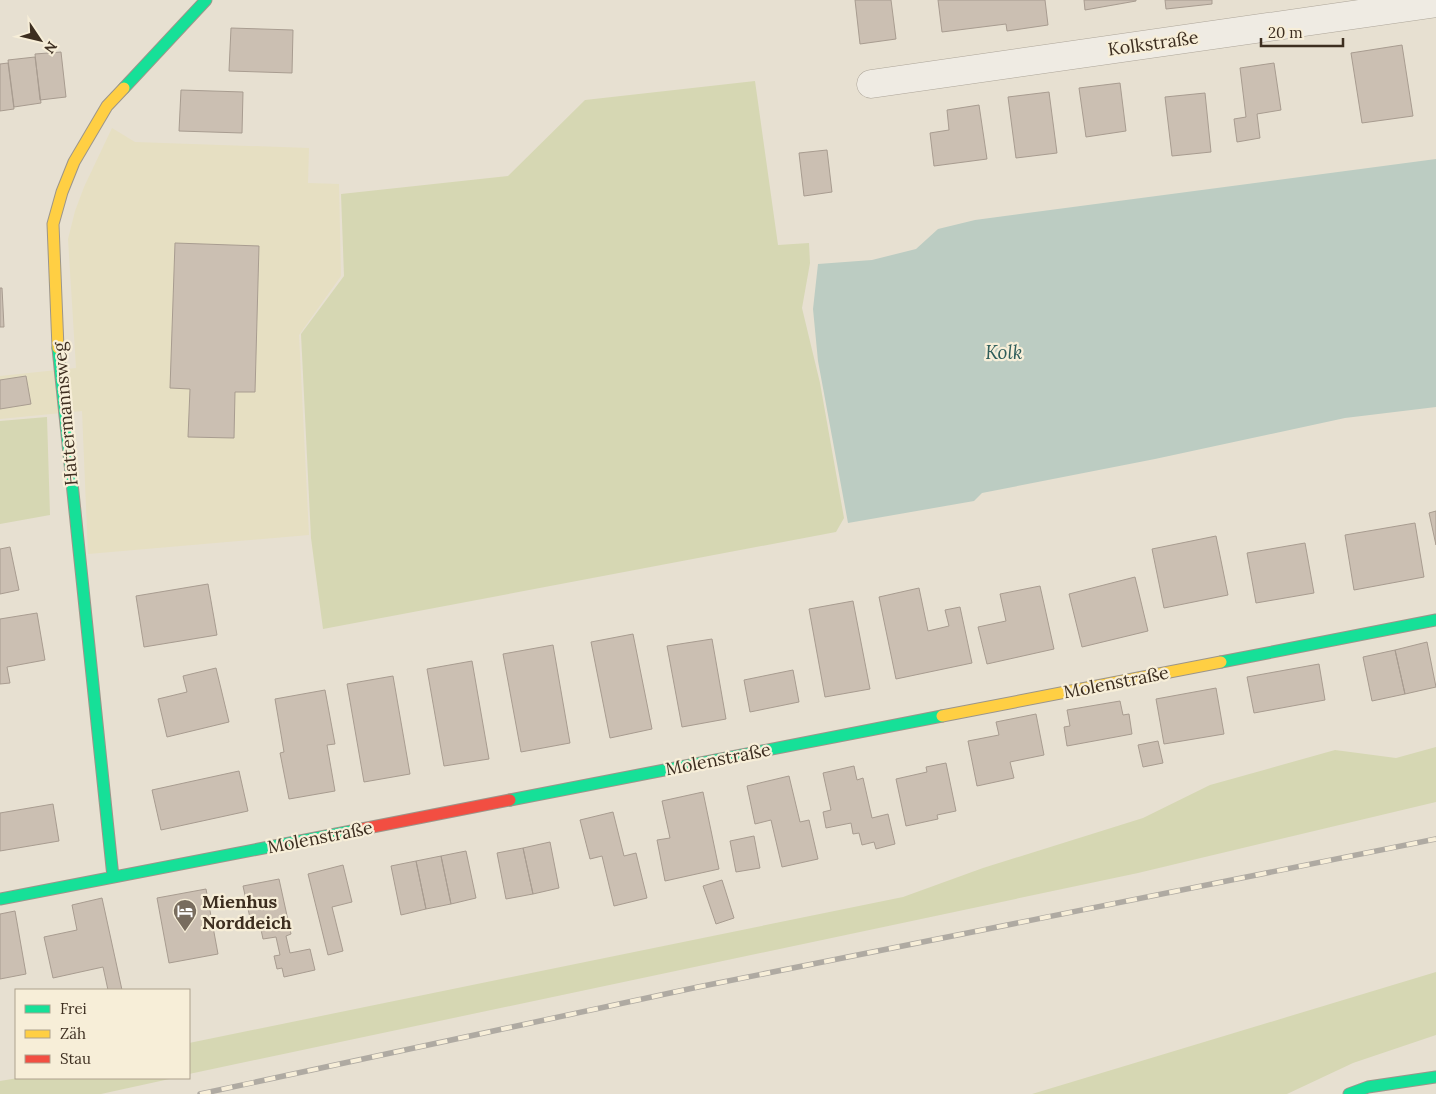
<svg xmlns="http://www.w3.org/2000/svg" width="1436" height="1094" font-family="Lora,serif">
	<style>
		.farmland { fill: #e6dfc2 }
		.green { fill: #d6d7b3 }
		.water { fill: #bcccc2 }
		.building { fill: #cbbfb2; stroke: #a89c90 }
		.lines { fill: none; stroke-linecap: round; stroke-linejoin: round }
		.street-casing { stroke: #ada599; stroke-width: 29 }
		.fast-casing { stroke: #9c958a; stroke-width: 13 }
		.slow-casing { stroke: #9c958a; stroke-width: 13 }
		.jam-casing { stroke: #9c958a; stroke-width: 13 }
		.street { stroke: #efebe3; stroke-width: 28 }
		.fast { stroke: #16e098; stroke-width: 11 }
		.slow { stroke: #ffcf43; stroke-width: 11 }
		.jam { stroke: #f24e42; stroke-width: 11 }
		.rail-casing { stroke: #afaaa2; stroke-width: 5.5 }
		.rail { stroke: #f7eed8; stroke-width: 4; stroke-dasharray: 11; stroke-linecap: butt }
		.labels { text-anchor: middle; dominant-baseline: central; stroke-width: 4.5; stroke-linejoin: round; paint-order: stroke }
		.street-label { font-size: 18px; fill: #3d2e20; stroke: #f7eed8 }
		.poi-label { font-size: 18px; font-weight: bold; fill: #3d2e20; stroke: #f7eed8; text-anchor: start }
		.water-label { font-size: 19px; font-style: italic; fill: #2f5d5a; stroke: #f7eed8 }
	</style>
	<rect width="100%" height="100%" fill="#e7e0d1"/>
	<path class="farmland" d="M112,128L135,142L309,148L308,183L339,184L341,276L299,335L309,535L88,554L82,411L0,419V376L76,368L68,239L75,211L84,187Z"/>
	<path class="green" d="M755,81L778,245L809,243L810,263L802,308L820,383L844,518L836,532L323,629L311,538L301,334L344,276L341,194L508,176L585,100Z
		M47,417L50,515L0,524V421Z
		M1436,747V802L1138,873L189,1074V1043L903,897L983,868L1143,818L1210,785L1335,750L1396,758Z
		M1436,972V1035L1353,1063L1287,1094H1032Z
		M18,1078H174L101,1094H0V1081Z"/>
	<path class="water" d="M1436,159V407L1345,418L1155,459L982,493L974,501L848,523L818,361L813,309L818,264L872,260L916,249L938,229L975,220Z"/>
	<path class="building" d="M855,0H891L896,39L860,44Z
		M938,0H1045L1048,25L1007,31L1006,24L942,32Z
		M1084,0H1136V1L1085,10Z
		M1165,0H1212V4L1166,9Z
		M231,28L293,30L292,73L229,71Z
		M1402,45L1413,116L1362,123L1351,53Z
		M61,52L66,97L40,100L35,54Z
		M35,57L41,103L14,107L8,60Z
		M8,63L14,109L0,111V64Z
		M1274,63L1281,110L1257,114L1260,138L1237,142L1234,119L1246,117L1240,68Z
		M1120,83L1126,131L1086,137L1079,88Z
		M181,90L243,92L242,133L179,131Z
		M1049,92L1057,153L1016,158L1008,97Z
		M1205,93L1211,152L1172,156L1165,97Z
		M979,105L987,159L934,166L930,133L949,130L947,110Z
		M827,150L832,192L804,196L799,153Z
		M175,243L259,246L255,392H235L234,438L188,437L190,389L170,388Z
		M0,288H2L4,327H0Z
		M26,376L31,404L0,409V380Z
		M1436,511V545L1429,513Z
		M1415,523L1424,577L1354,590L1345,535Z
		M1216,536L1228,595L1164,608L1152,549Z
		M1305,543L1314,593L1256,603L1247,553Z
		M10,547L19,590L0,594V549Z
		M1135,577L1148,631L1082,647L1069,594Z
		M208,584L217,635L144,647L136,596Z
		M1040,586L1054,649L987,664L978,627L1006,621L1000,594Z
		M919,588L928,631L949,626L945,610L960,607L972,663L896,679L879,597Z
		M853,601L870,689L825,697L809,609Z
		M37,613L45,660L7,667L10,683L0,684V619Z
		M633,634L652,729L610,738L591,642Z
		M712,639L726,719L682,727L667,646Z
		M1427,642L1436,687L1405,694L1395,650Z
		M553,645L570,743L521,752L503,654Z
		M1395,650L1405,694L1372,701L1363,657Z
		M472,661L489,759L444,766L427,669Z
		M1319,664L1325,700L1254,713L1247,677Z
		M216,668L229,722L167,737L158,699L187,692L183,676Z
		M793,670L799,702L750,712L744,680Z
		M393,676L410,774L364,782L347,684Z
		M1216,688L1224,734L1164,744L1156,699Z
		M325,690L335,744L327,745L335,791L289,799L280,753L284,752L275,699Z
		M1120,701L1123,715L1129,714L1132,734L1067,746L1064,727L1070,726L1067,710Z
		M1036,714L1044,755L1010,762L1014,778L977,786L968,741L999,735L996,722Z
		M1158,741L1163,763L1143,767L1138,745Z
		M946,763L956,811L937,815L938,819L906,826L896,779L927,772L926,767Z
		M854,766L857,780L863,778L872,818L888,814L895,844L876,849L874,842L862,845L859,833L853,834L851,823L826,828L823,812L831,810L823,773Z
		M239,771L248,811L161,830L152,790Z
		M789,776L800,822L809,820L818,859L782,867L771,820L755,824L747,786Z
		M703,792L719,869L665,881L657,840L670,838L662,801Z
		M53,804L59,841L0,851V813Z
		M613,812L624,856L636,853L647,898L614,906L602,856L590,859L580,820Z
		M754,836L760,868L736,872L730,841Z
		M550,842L559,888L533,894L523,848Z
		M523,848L533,894L506,899L497,853Z
		M466,851L476,898L451,904L441,856Z
		M441,856L451,904L426,909L416,861Z
		M416,861L426,909L401,915L391,866Z
		M343,865L352,902L332,907L343,951L328,955L308,874Z
		M279,879L291,934L286,936L290,953L310,949L315,970L284,977L282,968L277,969L274,956L280,955L276,937L263,939L260,925L252,927L243,886Z
		M722,880L734,918L716,924L703,886Z
		M206,889L218,954L169,963L157,898Z
		M102,898L122,990H108L103,967L53,978L44,937L77,930L72,905Z
		M15,911L26,974L0,979V914Z"/>
	<g class="lines">
		<g class="street-casing">
			<path id="street" d="M871,84L1436,3"/>
		</g>
		<g class="fast-casing">
			<path id="fast" d="M124,88L206,0
				M58,348L113,877
				M1221,662L1436,620
				M510,800L942,716
				M0,899L362,829
				M1349,1094L1368,1087L1436,1077"/>
		</g>
		<g class="slow-casing">
			<path id="slow" d="M58,348L53,224L62,192L74,162L107,106L124,88
				M942,716L1221,662"/>
		</g>
		<g class="jam-casing">
			<path id="jam" d="M362,829L510,800"/>
		</g>
		<use href="#street" class="street"/>
		<use href="#fast" class="fast"/>
		<use href="#slow" class="slow"/>
		<use href="#jam" class="jam"/>
		<g class="rail-casing">
			<path id="rail" d="M200,1094L698,987L1436,839"/>
		</g>
		<use href="#rail" class="rail"/>
	</g>
	<defs>
		<g id="hotel-pin" transform="scale(1.25)"><path d="M0 17L-7.5 6A9.5 9.5 0 1 1 7.5 6Z" fill="#786c5e" stroke="#f7eed8"/><path d="M-6-4.5h1.5V1H6V5H4.5V3h-9V5H-6ZM-4 0a1.8 1.8 0 1 1 3.6 0ZM.5 0V-2.5h3Q6-2.5 6 0Z" fill="#fff"/></g>
	</defs>
	<g fill-rule="evenodd">
		<use href="#hotel-pin" x="185" y="911"/>
	</g>
	<g class="labels">
		<g class="street-label">
			<text transform="translate(1153 43) rotate(-8)">Kolkstraße</text>
			<text transform="translate(65 414) rotate(-95)">Hattermannsweg</text>
			<text transform="translate(1116 682) rotate(-11)">Molenstraße</text>
			<text transform="translate(718 759) rotate(-11)">Molenstraße</text>
			<text transform="translate(320 837) rotate(-11)">Molenstraße</text>
		</g>
		<g class="poi-label">
			<text x="202" y="901">Mienhus<tspan x="202" dy="21">Norddeich</tspan></text>
		</g>
		<g class="water-label">
			<text x="1004" y="352">Kolk</text>
		</g>
	</g>
	<rect x="15" y="989" width="175" height="90" fill="#f7eed8" stroke="#ada18e"/>
	<rect x="25" y="1005" width="25" height="8" fill="#16e098" stroke="#ada18e"/>
	<text x="60" y="1014" font-size="15" fill="#3d2e20">Frei</text>
	<rect x="25" y="1030" width="25" height="8" fill="#ffcf43" stroke="#ada18e"/>
	<text x="60" y="1039" font-size="15" fill="#3d2e20">Zäh</text>
	<rect x="25" y="1055" width="25" height="8" fill="#f24e42" stroke="#ada18e"/>
	<text x="60" y="1064" font-size="15" fill="#3d2e20">Stau</text>
	<g transform="translate(40 40) rotate(125)" stroke="#f7eed8" stroke-width="4" paint-order="stroke">
	<path d="M0-4L9 19L0 12L-9 19Z" fill="#3d2e20"/>
	<text y="-8" font-size="14" font-weight="bold" text-anchor="middle" fill="#3d2e20">N</text>
	</g>
	<path d="M1261 38v8h82v-8" fill="none" stroke="#3d2e20" stroke-width="2.5"/>
	<text x="1268" y="38" font-size="15" fill="#3d2e20" stroke="#f7eed8" stroke-width="4" paint-order="stroke">20 m</text>
</svg>
